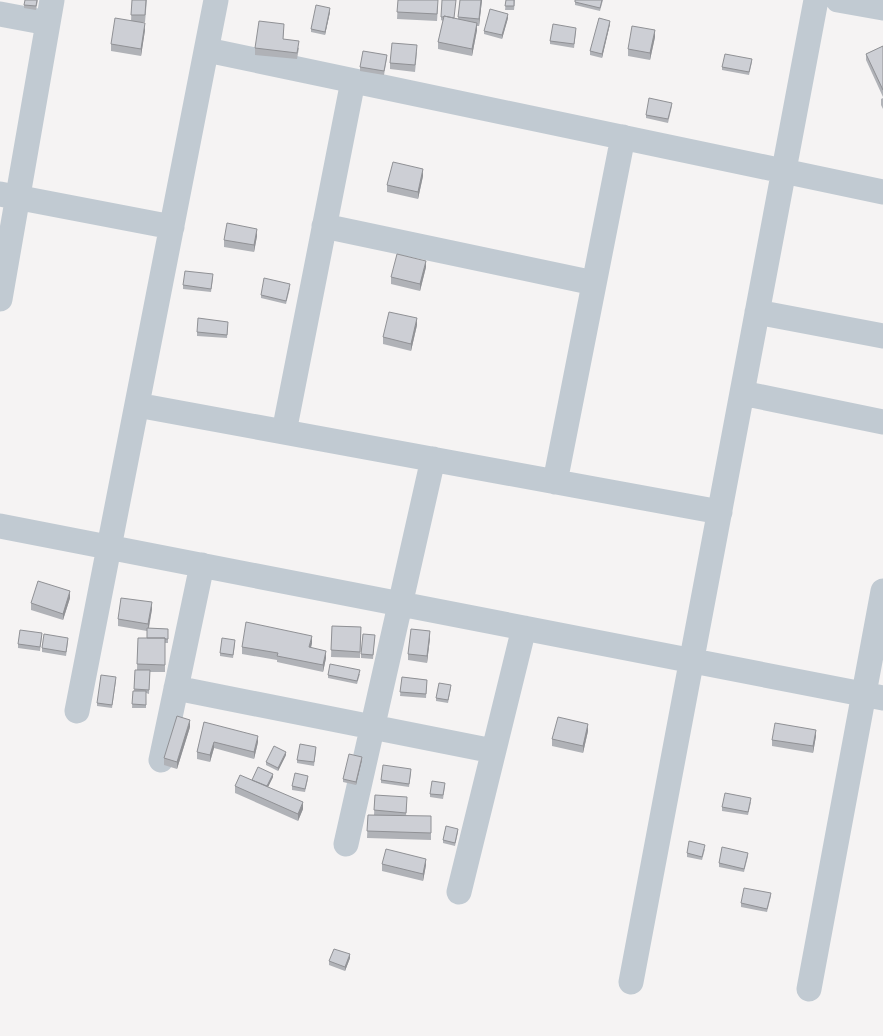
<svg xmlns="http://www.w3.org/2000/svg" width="883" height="1036" font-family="'Source Sans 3',sans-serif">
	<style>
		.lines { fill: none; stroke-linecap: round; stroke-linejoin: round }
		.minor { stroke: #c1cad2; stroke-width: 25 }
		.wall { fill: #b0b2b7 }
		.shaded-wall { fill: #909195 }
		.building { fill: #cdcfd5; stroke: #909195 }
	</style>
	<rect width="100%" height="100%" fill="#f5f3f3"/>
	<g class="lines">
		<path class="minor" d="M838,0L883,8
			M0,14L48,23
			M207,50L883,192
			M0,194L172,227
			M324,226L594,283
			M0,299L52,0
			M757,312L883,336
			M742,393L883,422
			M137,405L720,512
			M284,432L353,81
			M555,482L623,137
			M0,526L883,698
			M176,688L493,751
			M77,711L216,0
			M161,760L202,565
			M346,844L433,459
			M459,892L524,628
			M631,982L816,0
			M809,989L883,591"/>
	</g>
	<path class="wall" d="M38,0L36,10L24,8V5Z
		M132,0H147L145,22H136L145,30L141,56L111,51V44L131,21Z
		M398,0L438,7L437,21L397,19Z
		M460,0H482L479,26H477V30L472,56L438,49V42L443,21L441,20V17L458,19Z
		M506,0H515L514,10H505Z
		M575,0H603L600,11L575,5Z
		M330,12L325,35L311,32V29Z
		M508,18L502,39L484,34V31Z
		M610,24L602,58L590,55V51Z
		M284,30L283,39L299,48L297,59L255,55V48Z
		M576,31L574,48L550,44V41Z
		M655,37L650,60L628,56V49Z
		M883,46V97L866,60V54Z
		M417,52L415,72L390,69V63Z
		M387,58L384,75L360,71V67Z
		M752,62L749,75L722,70V67Z
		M883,98V109L881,105V99Z
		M672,106L668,123L646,118V115Z
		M423,176L418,199L387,192V185Z
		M257,236L254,252L224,247V240Z
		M426,267L420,291L391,284V277Z
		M213,278L211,292L183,289V285Z
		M290,288L286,304L261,298V295Z
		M228,325L227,338L197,336V332Z
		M417,325L411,351L383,344V337Z
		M70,598L63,620L31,610V603Z
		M152,609L149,628L168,629V643H165V672H150L149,694L146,693V708H132L133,691H134L135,670H137L138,638H147V631L118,626V619Z
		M332,626L361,627L360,658L331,657Z
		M375,635L373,659L361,658V654Z
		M42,636L40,651L18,648V644Z
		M430,638L427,663L408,660V654Z
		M68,642L66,656L42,652V648Z
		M312,643L311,648L326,658L323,672L277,662V660L242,654V647Z
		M235,644L233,658L220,656V653Z
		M360,674L357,684L328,678V675Z
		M402,677L427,680L426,698L400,696Z
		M116,681L112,708L97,706V703Z
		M451,688L448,703L436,701V698Z
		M204,722L258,742L254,759L214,748L210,762L197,759V752Z
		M190,727L177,769L164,765V758Z
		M588,731L583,753L552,746V739Z
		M816,736L813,753L772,746V740Z
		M316,750L314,766L297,763V760Z
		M286,755L278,771L266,765V762Z
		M362,760L356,785L343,782V779Z
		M411,773L409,787L381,783V780Z
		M273,777L268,787L303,809L298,821L235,793V786L252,780Z
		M308,779L305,792L292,790V786Z
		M445,786L443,799L430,797V794Z
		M375,795L407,804L406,816H431V840L367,838L368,815H374Z
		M751,802L748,815L722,811V807Z
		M458,832L455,846L443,843V840Z
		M705,849L702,860L687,857V853Z
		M748,856L744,872L719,867V863Z
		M382,864L426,865L423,881L382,871Z
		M771,896L767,912L741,907V903Z
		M350,958L345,971L329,965V961Z"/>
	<path class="shaded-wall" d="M481,0H482L479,26V19Z
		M330,8V12L325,35V32Z
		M508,14V18L502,39V35Z
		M610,21V24L602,58V54Z
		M145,23V30L141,56V49Z
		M477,23V30L472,56V49Z
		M655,30V37L650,60V53Z
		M423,169V176L418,199V192Z
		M257,229V236L254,252V245Z
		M426,261V267L420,291V284Z
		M417,318V325L411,351V344Z
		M70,591V598L63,620V614Z
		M152,602V609L148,631V624Z
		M430,631V638L427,663V656Z
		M312,636V643L309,654V647Z
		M326,651V658L323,672V665Z
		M190,720V727L177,769V762Z
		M588,724V731L583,753V746Z
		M816,730V736L813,753V746Z
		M258,736V742L254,759V752Z
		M214,742V748L210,762V755Z
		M286,752V755L278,771V768Z
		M362,757V760L356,785V782Z
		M273,774V777L266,791V787Z
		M303,802V809L298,821V814Z
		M426,859V865L423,881V874Z
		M350,954V958L345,971V967Z"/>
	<path class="building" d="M25,0H37L36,6L24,5Z
		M132,0H146L145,15H131Z
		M398,0H438L437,14L397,12Z
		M442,0H456L454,18L444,16L443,17H441Z
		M460,0H481L479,19L458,17Z
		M506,0H514V6H505Z
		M575,0H602L600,8L575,2Z
		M316,5L330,8L325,32L311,29Z
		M490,9L508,14L502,35L484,31Z
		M444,16L477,23L472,49L438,42Z
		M115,18L145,23L141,49L111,44Z
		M599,18L610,21L602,54L590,51Z
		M259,21L284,24L283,39L299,41L297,53L255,48Z
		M553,24L576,28L574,44L550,41Z
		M632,26L655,30L650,53L628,49Z
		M392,43L417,45L415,65L390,63Z
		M883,46V90L866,54Z
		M363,51L387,55L384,71L360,67Z
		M725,54L752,59L749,72L722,67Z
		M649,98L672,103L668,119L646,115Z
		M393,162L423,169L418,192L387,185Z
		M227,223L257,229L254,245L224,240Z
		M397,254L426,261L420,284L391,277Z
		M185,271L213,274L211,289L183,285Z
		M264,278L290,284L286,301L261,295Z
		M389,312L417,318L411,344L383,337Z
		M198,318L228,322L227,335L197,332Z
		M38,581L70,591L63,614L31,603Z
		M121,598L152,602L148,624L118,619Z
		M246,622L312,636L309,647L326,651L323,665L277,656L278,653L242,647Z
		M332,626L361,627L360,652L331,650Z
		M147,628L168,629V639H165V638H147Z
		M411,629L430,631L427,656L408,654Z
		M20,630L42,633L40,647L18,644Z
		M44,634L68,638L66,652L42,648Z
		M363,634L375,635L373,655L361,654Z
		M138,638H165V665L137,664Z
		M222,638L235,640L233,655L220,653Z
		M330,664L360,670L357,681L328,675Z
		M135,670H150L149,690L134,689Z
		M101,675L116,677L112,705L97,703Z
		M402,677L427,680L426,694L400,692Z
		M439,683L451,685L448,700L436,698Z
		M133,691H146V705L132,704Z
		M177,716L190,720L177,762L164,758Z
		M558,717L588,724L583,746L552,739Z
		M204,722L258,736L254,752L214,742L210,755L197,752Z
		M775,723L816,730L813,746L772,740Z
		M300,744L316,747L314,762L297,760Z
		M274,746L286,752L278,768L266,762Z
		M349,754L362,757L356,782L343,779Z
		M383,765L411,769L409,784L381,780Z
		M258,767L273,774L267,786L252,780Z
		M295,773L308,776L305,789L292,786Z
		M240,775L303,802L298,814L235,786Z
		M432,781L445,783L443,795L430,794Z
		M725,793L751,798L748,812L722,807Z
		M375,795L407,797L406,813L374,810Z
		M368,815L431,816V833L367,831Z
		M446,826L458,829L455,843L443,840Z
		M689,841L705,845L702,857L687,853Z
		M722,847L748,853L744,869L719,863Z
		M386,849L426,859L423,874L382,864Z
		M744,888L771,893L767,909L741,903Z
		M334,949L350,954L345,967L329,961Z"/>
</svg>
